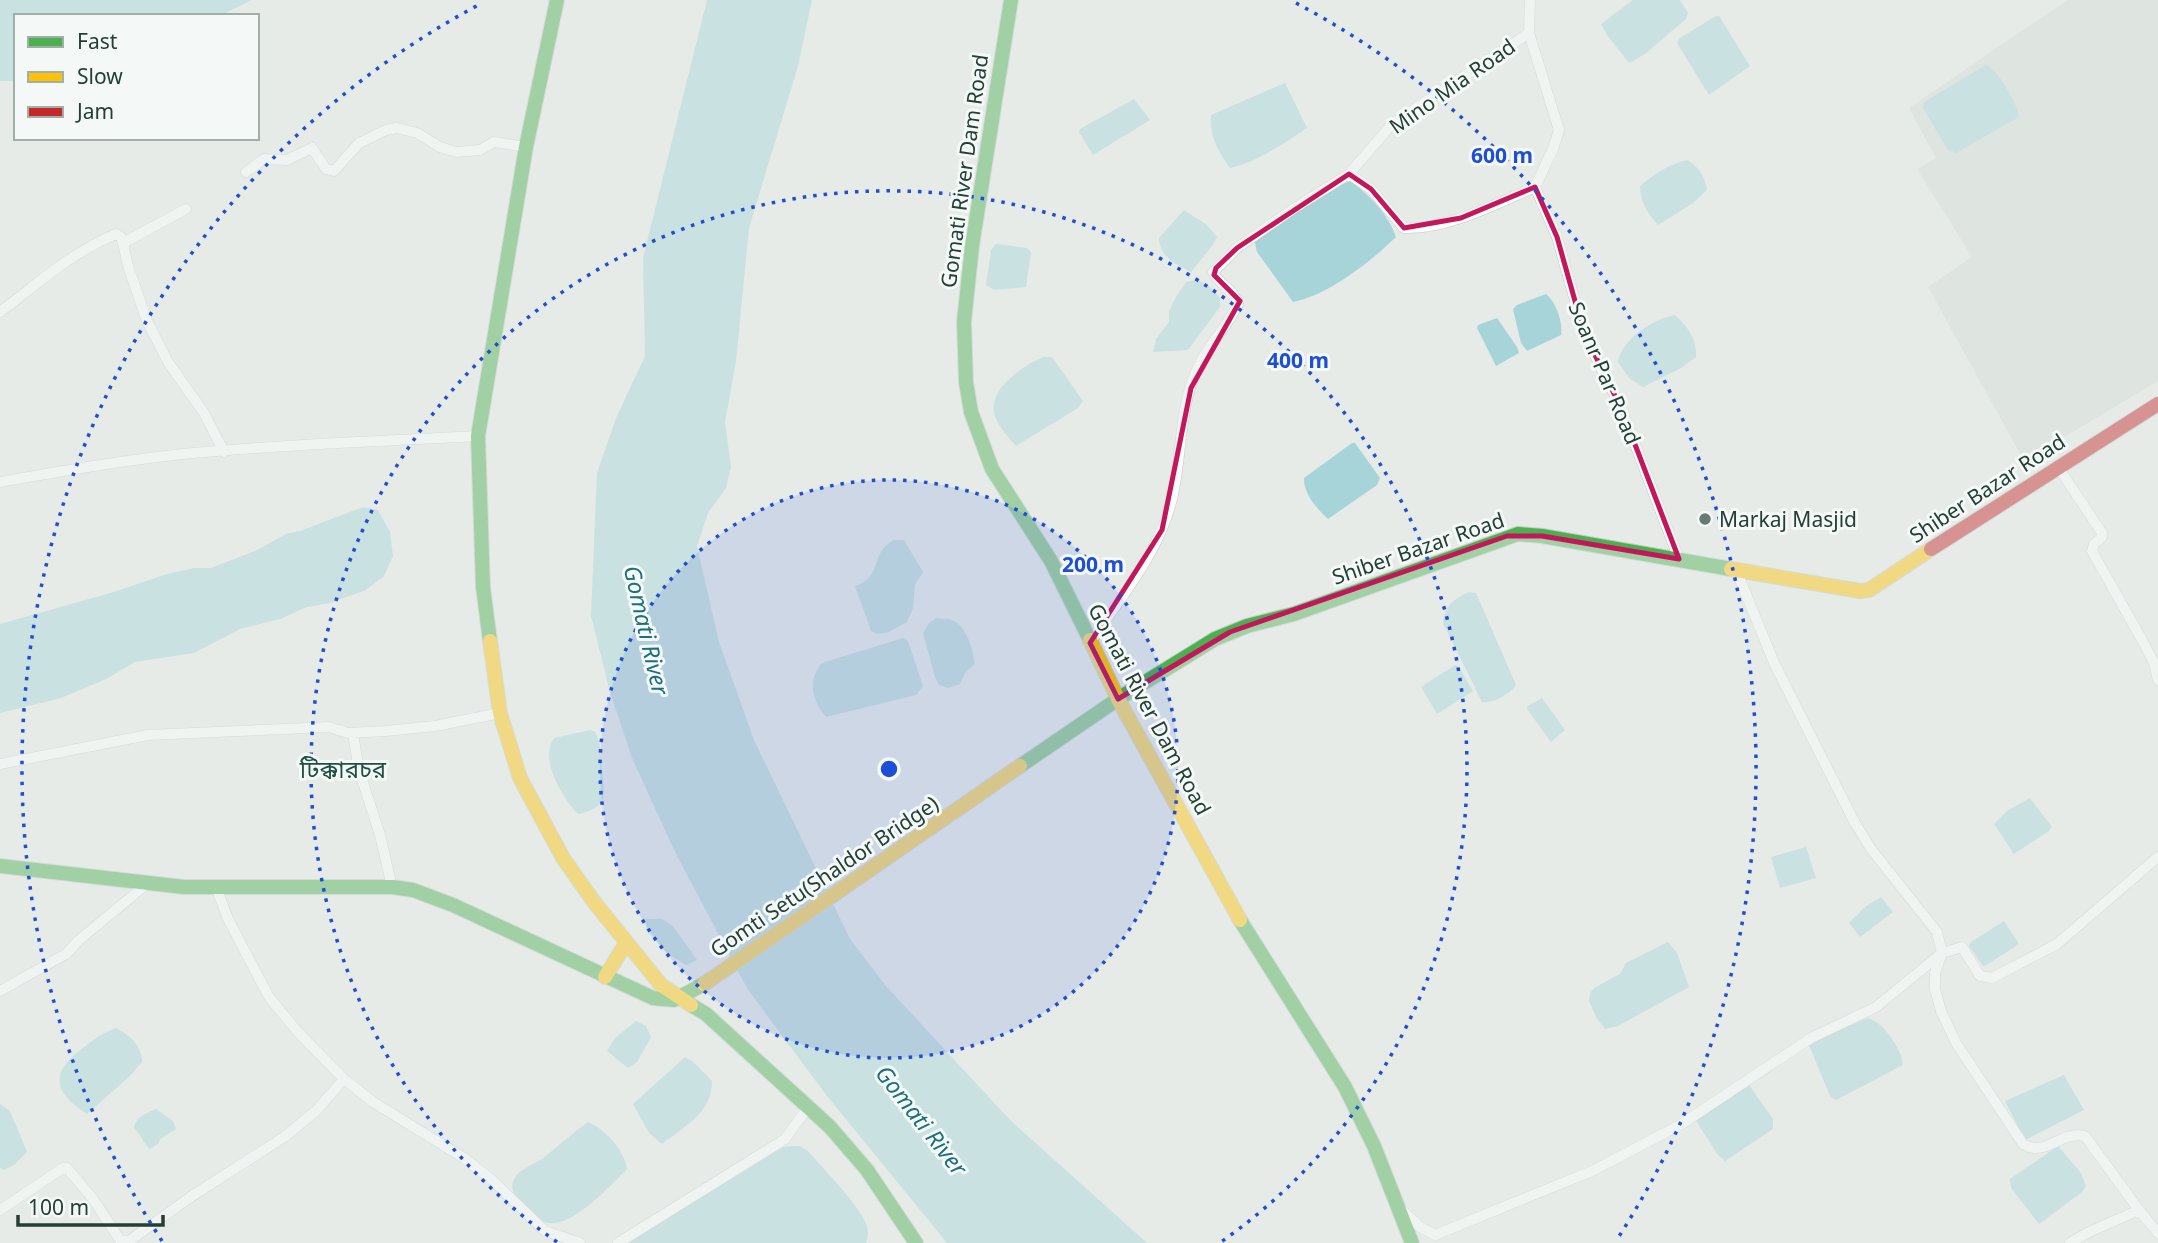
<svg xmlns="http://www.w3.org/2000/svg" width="2158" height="1243" font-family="'Noto Sans','Noto Sans Bengali',sans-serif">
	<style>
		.built { fill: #d4dcd8 }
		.water { fill: #a7d4d8 }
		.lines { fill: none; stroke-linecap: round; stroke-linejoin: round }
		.street-casing { stroke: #c3c8c5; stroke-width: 11 }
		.fast-casing { stroke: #c1c9c5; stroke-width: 16 }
		.slow-casing { stroke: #c1c9c5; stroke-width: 16 }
		.jam-casing { stroke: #c1c9c5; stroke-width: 16 }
		.street { stroke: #fbfcfc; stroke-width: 10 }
		.fast { stroke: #4caf50; stroke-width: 14 }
		.slow { stroke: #ffc107; stroke-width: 14 }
		.jam { stroke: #c62828; stroke-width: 14 }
		.marked { fill: none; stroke: #c2185b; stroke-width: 5; stroke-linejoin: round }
		.ring { fill: none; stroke: #1d4ed8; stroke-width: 3.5; stroke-dasharray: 3.5 7 }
		.poi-dot { fill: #677b74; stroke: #f4f9f7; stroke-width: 2.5 }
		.labels { text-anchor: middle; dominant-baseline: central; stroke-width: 6; stroke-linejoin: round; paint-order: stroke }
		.street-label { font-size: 21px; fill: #233f36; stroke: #f4f9f7 }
		.poi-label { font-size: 21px; fill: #233f36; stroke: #f4f9f7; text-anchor: start }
		.water-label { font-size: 23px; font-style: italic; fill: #1d6f7b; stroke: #f4f9f7 }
		.quarter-label { font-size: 24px; fill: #1f5142; stroke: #f4f9f7 }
		.centre { fill: #1d4ed8; stroke: #f4f9f7; stroke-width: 3.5 }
		.ring-label { font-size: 21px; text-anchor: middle; font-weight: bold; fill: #1d4ed8; stroke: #f4f9f7; stroke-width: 6; stroke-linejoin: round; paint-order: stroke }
	</style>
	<rect width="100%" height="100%" fill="#e6ebe8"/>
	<path class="built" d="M2067,0H2158V381L2024,461L1928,287L1972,257L1917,169L1936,158L1909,108Z"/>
	<path class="water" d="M0,0H252L219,16H16V81H0Z
		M707,0H812L798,66L749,228L736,361L725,422L731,467L726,488L708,513L697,546L719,642L754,740L850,939L886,986L1010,1120L1147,1243H947L827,1096L748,990L676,854L632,758L610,692L591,616L597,473L616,418L645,356L643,258Z
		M1633,0H1680L1688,13L1686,19L1645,54L1629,63L1607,35L1601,24Z
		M1716,16H1719L1750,66L1709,95L1677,43L1680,38Z
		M1986,65C1997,68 2019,106 2019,117L1956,153L1948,150L1923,108L1924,102Z
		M1285,83L1307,128C1283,144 1258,162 1230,168C1218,152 1209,135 1211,115Z
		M1134,99L1150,120L1093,155L1079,132L1080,129Z
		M1688,160C1699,168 1705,176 1707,190L1693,203L1658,225C1648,214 1640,202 1640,186C1654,174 1669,164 1688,160Z
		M1350,181C1369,194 1389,215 1396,237C1370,262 1329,295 1293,302L1257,252L1254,239L1335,187Z
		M1184,210L1207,225L1217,237L1213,245L1191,272C1175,264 1160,257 1159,238Z
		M996,244L1027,248L1031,253L1026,287L994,290L986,285L991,250Z
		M1197,280L1208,285L1220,298V307L1188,350L1153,352L1156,339L1169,322V311L1176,297L1186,282Z
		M1546,294C1556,302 1563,322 1561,335L1527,351L1521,343L1513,309L1517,305Z
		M1675,315C1688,327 1697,339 1696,357L1681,368L1643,387L1629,378L1618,362C1622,339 1653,319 1675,315Z
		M1497,318L1517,347L1519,353L1496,366L1477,328L1478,325Z
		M1043,357H1052L1083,401L1078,408L1016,446C1008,437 997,425 994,413C989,387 1024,366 1043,357Z
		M1352,443H1355L1380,478L1377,485L1328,519C1317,509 1303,493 1304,478Z
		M363,507L378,510L390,532L393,556L384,576L366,590L330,603L307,607L280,619L240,629L194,653L135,662L104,680L61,698L0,713V624L114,592L167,574L194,568H211L255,551L286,534L300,531Z
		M894,540H904L923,572L915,585L913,608L907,622L889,632L877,634L871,631L855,586C884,576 869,553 894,540Z
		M1469,592L1476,593L1516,685C1510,694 1493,704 1482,702L1443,623C1445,605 1453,600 1469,592Z
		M936,618C941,619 948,618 952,620C967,626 973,650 975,664L965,673L960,684L948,688L939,685L935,677L923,633L929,623Z
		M903,638L908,641L923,686L916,695L826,717C812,700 807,681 822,663Z
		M1455,665L1458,666L1473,691L1437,714L1421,687Z
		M1542,698L1565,730L1551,742L1527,709L1528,706Z
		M590,730L595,732C601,742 600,753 601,764C604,791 612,807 578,814C562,797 539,759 554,738Z
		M2030,798L2052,827L2049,831L2014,854L1994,824L2007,811Z
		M1806,847L1816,878L1780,888L1771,857Z
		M1881,897L1893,912L1860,937L1849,923L1866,906Z
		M646,919H662L673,926L697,960L686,965L668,954L646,931Z
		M2004,921L2019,944L1985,966H1983L1969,946L1971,942Z
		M1668,942L1677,953L1689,987L1618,1026L1605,1029L1596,1017L1589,1001L1590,993L1594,988L1620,974L1626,963Z
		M1868,1018C1884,1023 1901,1048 1903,1065L1836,1100L1830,1096L1809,1045L1814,1040Z
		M636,1021L646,1026L651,1037L637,1062L628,1068L607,1051L615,1038Z
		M116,1028C130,1035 142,1046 142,1062L130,1076L87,1114C53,1092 49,1073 83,1048C93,1040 104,1032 116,1028Z
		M685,1057L692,1061L712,1081C712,1113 685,1126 662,1144L649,1133L633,1104Z
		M2064,1075L2084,1110L2025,1140L2005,1101Z
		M1749,1085L1773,1119V1129L1725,1161L1718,1155L1696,1121L1699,1117Z
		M0,1104L10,1111L27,1152L15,1164L4,1170L0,1168Z
		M156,1109L173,1121L176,1129L160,1139L159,1143L150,1149C143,1144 142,1135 134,1128C136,1116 146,1114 156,1109Z
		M588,1122C606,1130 624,1149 627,1169C611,1185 573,1227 549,1223C539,1222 531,1211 523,1205C517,1199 510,1191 513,1182C517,1169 536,1164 546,1156C560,1144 573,1133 588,1122Z
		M793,1146H800L808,1151C823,1169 860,1205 867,1226C869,1232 868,1237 866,1243H627L783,1147Z
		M2058,1146L2081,1173L2086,1186L2082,1192L2039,1224L2011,1188L2010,1179Z"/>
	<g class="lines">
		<g class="street-casing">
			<path id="street" d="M1530,0L1529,33L1559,130L1553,149L1535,187
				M246,172L264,159L287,160L312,148L326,169L334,171L359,143L386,130L397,128L417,133L440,147L456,152L480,150L494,142L526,147
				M1349,174L1371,189L1404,228C1449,229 1493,205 1535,187
				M1535,187L1557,237L1584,333L1621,408L1679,559
				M123,243L128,266L147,321L168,362L204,413L224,452
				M0,312C40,282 69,254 116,234L121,237L123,243L186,209
				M2058,467L2102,533V537L2094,544L2092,551L2142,640L2154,663L2158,680
				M0,482C58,472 116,461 174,455C275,445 377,441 478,436
				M1736,570L1775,665L1855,823L1871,849L1937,932L1942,953L1935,973V989L1941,1011L1956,1043L2023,1144C2045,1158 2062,1130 2085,1136L2139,1210
				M1090,643C1120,598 1159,553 1172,499C1183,454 1178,405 1200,363C1211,342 1228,326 1238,304C1235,290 1219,285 1213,272L1237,248L1296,207L1349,174L1392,124L1529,33
				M353,734L359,770L380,835L392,887
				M0,764L148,735L329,727L348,733L386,731L435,726L500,713
				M216,887L228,919L269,997L297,1031L344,1079L373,1102L464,1158L492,1180L545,1231L580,1243
				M0,991L66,954L79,940L148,883
				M1401,1209L1420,1227L1435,1235L1592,1171L1680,1125L1811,1038L1876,1007L1942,953L1962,947L1980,976L1992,978L2057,944L2158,857
				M0,1210L63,1168H67L93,1199L120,1240L129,1241L192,1196L284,1137L316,1111L344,1079
				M618,1243L785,1139L808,1107
				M2070,1243L2087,1233L2139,1210L2158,1233"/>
		</g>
		<g class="fast-casing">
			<path id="fast" d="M1011,0L972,246L964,322L966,382L971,412L992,469L1051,561L1090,640
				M490,641L483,587L478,436L526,147L557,0
				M1020,766L1118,699L1215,639L1247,626L1294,614L1518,534L1542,536L1731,569
				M0,866L184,887H392L413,890L453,905L653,998L674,1000L704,984
				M1240,920L1345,1087L1374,1146L1412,1243
				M691,1005L706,1014L830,1127L867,1170L916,1243"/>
		</g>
		<g class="slow-casing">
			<path id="slow" d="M1731,569L1860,591L1869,590L1931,549
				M1090,640L1118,699L1240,920
				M490,641L500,713L520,778L563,858L594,902L661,985L691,1005
				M605,977L626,943
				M704,984L1020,766"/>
		</g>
		<g class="jam-casing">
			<path id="jam" d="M1931,549L2158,404"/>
		</g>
		<use href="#street" class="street"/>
		<use href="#fast" class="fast"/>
		<use href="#slow" class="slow"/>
		<use href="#jam" class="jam"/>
	</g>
	<path d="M0 0H2158V1243H0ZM1349,174L1371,189L1404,228L1461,218L1535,187L1557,237L1584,333L1621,408L1679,559L1542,536H1507L1230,632L1118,699L1090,643L1162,530L1191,388L1240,301L1214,275L1216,268L1237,248Z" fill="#e6ebe8" fill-opacity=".55" fill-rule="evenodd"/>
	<path class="marked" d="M1349,174L1371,189L1404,228L1461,218L1535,187L1557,237L1584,333L1621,408L1679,559L1542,536H1507L1230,632L1118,699L1090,643L1162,530L1191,388L1240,301L1214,275L1216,268L1237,248Z"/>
	<circle cx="889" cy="769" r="289" fill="#1d4ed8" fill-opacity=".12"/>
	<g class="ring">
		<circle cx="889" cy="769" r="289"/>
		<path d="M557 1242A578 578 0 1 1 1221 1242"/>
		<path d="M162 1241A867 867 0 0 1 482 3M1296 3A867 867 0 0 1 1616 1241"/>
	</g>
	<circle class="poi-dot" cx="1705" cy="519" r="7"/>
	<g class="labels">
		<g class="street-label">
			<text transform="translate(1452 86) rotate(-35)">Mino Mia Road</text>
			<text transform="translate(964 171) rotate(-82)">Gomati River Dam Road</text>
			<text transform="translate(1605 373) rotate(67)">Soanr Par Road</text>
			<text transform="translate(1987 488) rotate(-33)">Shiber Bazar Road</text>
			<text transform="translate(1418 548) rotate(-19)">Shiber Bazar Road</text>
			<text transform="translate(1150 709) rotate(62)">Gomati River Dam Road</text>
			<text transform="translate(824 876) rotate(-34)">Gomti Setu(Shaldor Bridge)</text>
		</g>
		<g class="poi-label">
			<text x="1719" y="519">Markaj Masjid</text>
		</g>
		<g class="water-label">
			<text transform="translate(647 630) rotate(77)">Gomati River</text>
			<text transform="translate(922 1120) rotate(52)">Gomati River</text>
		</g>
		<g class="quarter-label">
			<text x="343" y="768">টিক্কারচর</text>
		</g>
	</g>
	<circle cx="889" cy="769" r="10" class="centre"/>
	<g class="ring-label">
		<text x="1502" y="163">600 m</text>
		<text x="1298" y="368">400 m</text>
		<text x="1093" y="572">200 m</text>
	</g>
	<rect x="14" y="14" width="245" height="126" fill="#f4f9f7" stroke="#a0afaa" stroke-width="2"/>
	<rect x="28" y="37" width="35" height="10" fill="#4caf50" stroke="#a0afaa" stroke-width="2"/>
	<text x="77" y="49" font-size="21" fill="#233f36">Fast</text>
	<rect x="28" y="72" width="35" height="10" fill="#ffc107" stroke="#a0afaa" stroke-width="2"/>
	<text x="77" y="84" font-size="21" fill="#233f36">Slow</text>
	<rect x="28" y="107" width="35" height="10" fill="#c62828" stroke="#a0afaa" stroke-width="2"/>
	<text x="77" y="119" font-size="21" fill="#233f36">Jam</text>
	<path d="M18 1215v10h145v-10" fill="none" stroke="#233f36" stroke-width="3.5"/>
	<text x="28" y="1215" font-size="21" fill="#233f36" stroke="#f4f9f7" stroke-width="5" paint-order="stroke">100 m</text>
</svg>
